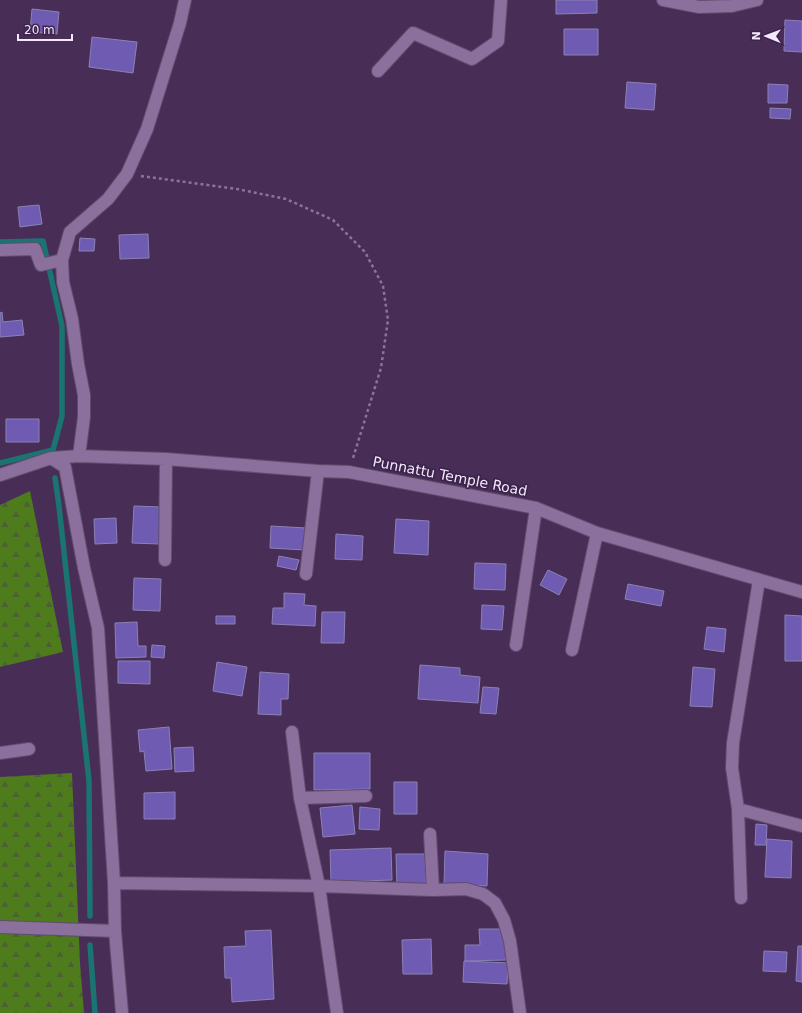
<svg xmlns="http://www.w3.org/2000/svg" width="802" height="1013" font-family="'DejaVu Sans',sans-serif">
	<style>
		.forest { fill: url(#forest-firs) }
		.lines { fill: none; stroke-linecap: round; stroke-linejoin: round }
		.stream { stroke: #1a7471; stroke-width: 5.5 }
		.building { fill: #6f5bb2; stroke: #8a82b4 }
		.minor-casing { stroke: #614c6e; stroke-width: 14 }
		.path { stroke: #8a7596; stroke-width: 2.5; stroke-dasharray: 3 3; stroke-linecap: butt }
		.minor { stroke: #8b6f9d; stroke-width: 12 }
		.labels { text-anchor: middle; dominant-baseline: central; stroke-width: 3.5; stroke-linejoin: round; paint-order: stroke }
		.street-label { font-size: 14px; fill: #f4e8fc; stroke: #3d244c }
	</style>
	<defs>
		<pattern id="forest-firs" width="22" height="20" patternUnits="userSpaceOnUse"><rect width="22" height="20" fill="#4e7b1b"/><path d="M5 1l3.5 6h-7zM16 11l3.5 6h-7z" fill="#4c6034"/></pattern>
	</defs>
	<rect width="100%" height="100%" fill="#482e57"/>
	<path class="forest" d="M30,491L63,652L0,667V505Z
		M72,773L80,963L84,1013H0V777Z"/>
	<g class="lines">
		<path class="stream" d="M0,242L43,241L62,326V416L53,450L0,463
			M55,478L59,506L89,781L90,916
			M90,945L95,1013"/>
	</g>
	<path class="building" d="M556,0H597V13L556,14Z
		M32,9L59,12L57,34L30,32Z
		M785,20L802,21V52L784,51Z
		M564,29H598V55H564Z
		M92,37L137,42L133,73L89,67Z
		M627,82L656,84L654,110L625,108Z
		M768,84L788,85L787,103H768Z
		M770,108L791,109L790,119L770,118Z
		M39,205L42,224L20,227L18,207Z
		M148,234L149,258L120,259L119,235Z
		M80,238L95,239L94,251H79Z
		M2,312L3,322L22,320L24,335L0,337V313Z
		M6,419H39V442H6Z
		M134,506L161,507L159,544L132,543Z
		M116,518L117,543L95,544L94,519Z
		M396,519L429,521L428,555L394,553Z
		M271,526L306,528L305,550L270,548Z
		M336,534L363,536L362,560L335,559Z
		M279,556L299,560L296,570L277,566Z
		M475,563L506,564L505,590L474,589Z
		M548,570L567,579L559,595L540,585Z
		M134,578L161,579L160,611L133,610Z
		M628,584L664,591L661,606L625,599Z
		M284,593L305,594L304,605L316,606L315,626L272,624L273,608H284Z
		M482,605L504,606L502,630L481,629Z
		M322,612H345L344,643H321Z
		M785,615L802,616V661H785Z
		M216,616H235V624H216Z
		M137,622L138,646H146V657L116,658L115,623Z
		M707,627L726,629L724,652L704,649Z
		M152,645L165,646L164,658L151,657Z
		M118,661H150V684L118,683Z
		M217,662L247,667L242,696L213,691Z
		M420,665L460,668V675L480,677L478,703L418,699Z
		M693,667L715,669L712,707L690,706Z
		M260,672L289,674L288,699H281V715L258,714Z
		M483,687L499,688L496,714L480,713Z
		M169,727L172,769L146,771L144,751L140,752L138,730Z
		M193,747L194,771L175,772L174,748Z
		M314,753H370V789L314,790Z
		M394,782H417V814H394Z
		M175,792V819H144V793Z
		M352,805L355,834L323,837L320,808Z
		M360,807L380,809L379,830L359,829Z
		M756,824L767,825L766,845H755Z
		M767,839L792,841L791,878L765,877Z
		M391,848L392,880L331,882L330,850Z
		M445,851L488,854L487,886L444,884Z
		M396,854H425L426,887H397Z
		M479,929H505L506,960L465,961V945H480Z
		M271,930L274,999L232,1002L231,978H225L224,947L246,946L245,931Z
		M431,939L432,974H403L402,940Z
		M798,946H802V982L796,981Z
		M764,951L787,952L786,972L763,971Z
		M464,961L508,963L507,984L463,982Z"/>
	<g class="lines">
		<g class="minor-casing">
			<path id="minor" d="M663,0L699,7L732,6L757,0
				M378,71L413,33L472,59L498,41L501,0
				M0,250L35,249L41,265L62,260
				M79,456L84,417V395L78,364L72,319L63,282L62,260L70,232L108,199L127,174L147,129L180,23L185,0
				M51,458L65,467L84,568L98,628L114,883L115,931L122,1013
				M0,475L51,458L79,456L166,459L318,471L349,472L536,508L597,533L802,592
				M165,560L166,459
				M306,574L318,471
				M759,580L733,743L732,768L738,809L802,826
				M516,645L536,508
				M572,650L597,533
				M292,732L300,798L319,886L337,1013
				M0,753L29,749
				M300,798L366,796
				M738,809L741,898
				M114,883L319,886L433,890L430,834
				M433,890L466,889L483,894L495,903L504,920L510,941L520,1013
				M0,927L115,931"/>
		</g>
		<path class="path" d="M141,176L237,189L286,199L333,220L365,252L383,286L388,320L381,368L353,458"/>
		<use href="#minor" class="minor"/>
	</g>
	<g class="labels">
		<g class="street-label">
			<text transform="translate(450 476) rotate(11)">Punnattu Temple Road</text>
		</g>
	</g>
	<g transform="translate(766 36) rotate(271)" stroke="#3d244c" stroke-width="3" paint-order="stroke">
	<path d="M0-3L7 15L0 10L-7 15Z" fill="#f4e8fc"/>
	<text y="-6" font-size="11" font-weight="bold" text-anchor="middle" fill="#f4e8fc">N</text>
	</g>
	<path d="M18 34v6h54v-6" fill="none" stroke="#f4e8fc" stroke-width="2"/>
	<text x="24" y="34" font-size="12" fill="#f4e8fc" stroke="#3d244c" stroke-width="3" paint-order="stroke">20 m</text>
</svg>
